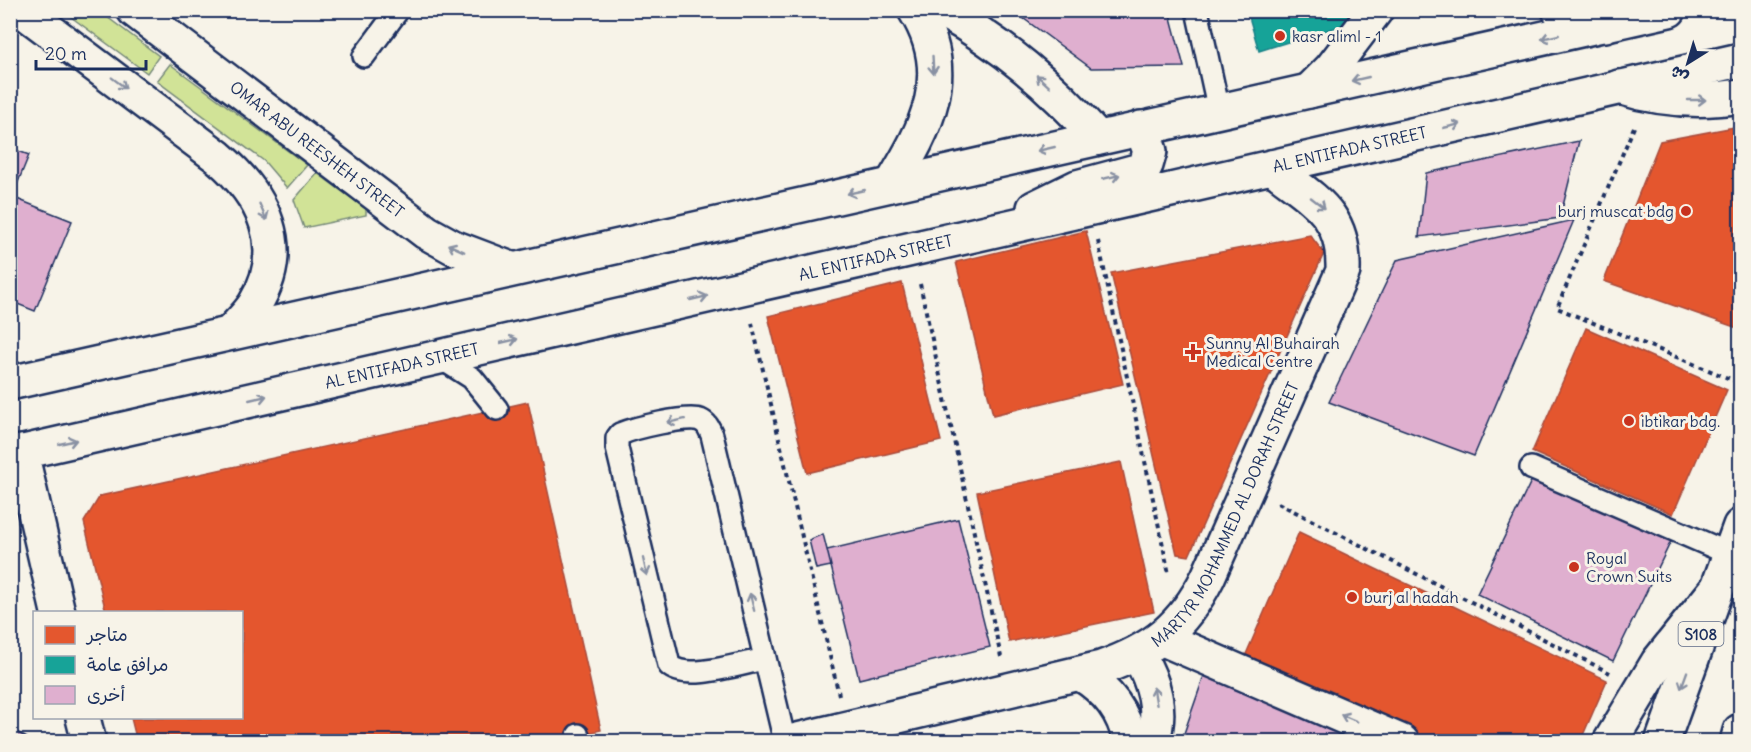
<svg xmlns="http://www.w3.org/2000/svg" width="1751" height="752" font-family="Delius,'Playpen Sans Arabic',sans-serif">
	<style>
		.green { fill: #d1e397; stroke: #76897a; stroke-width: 1.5 }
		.shops { fill: #e4572e; stroke: #a84b3c; stroke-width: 1.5 }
		.public { fill: #17a398; stroke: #188087; stroke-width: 1.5 }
		.building { fill: #dfafcf; stroke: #1b2f5e; stroke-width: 1.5 }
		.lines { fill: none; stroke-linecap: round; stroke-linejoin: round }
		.service-casing { stroke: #1b2f5e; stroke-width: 26 }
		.minor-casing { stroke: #1b2f5e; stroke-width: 38 }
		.tertiary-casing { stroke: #1b2f5e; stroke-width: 38 }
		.secondary-casing { stroke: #1b2f5e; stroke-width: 38 }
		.primary-casing { stroke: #1b2f5e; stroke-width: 38 }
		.path { stroke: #1b2f5e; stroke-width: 4; stroke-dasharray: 4.5 4.5; stroke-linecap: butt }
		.service { stroke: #f7f3e8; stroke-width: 21 }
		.minor { stroke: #f7f3e8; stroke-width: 33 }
		.tertiary { stroke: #f7f3e8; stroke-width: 33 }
		.secondary { stroke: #f7f3e8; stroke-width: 33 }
		.primary { stroke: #f7f3e8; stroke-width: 33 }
		.oneway { stroke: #8991a3 }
		.poi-dot { fill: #c8321e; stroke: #f7f3e8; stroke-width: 2 }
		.labels { text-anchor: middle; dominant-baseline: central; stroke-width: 6; stroke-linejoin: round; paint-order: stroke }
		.shield { fill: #f7f3e8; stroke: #5d6a87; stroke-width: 1.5 }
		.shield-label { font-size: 15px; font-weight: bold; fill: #1b2f5e }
		.poi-label { font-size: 16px; fill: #1b2f5e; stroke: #f7f3e8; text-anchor: start }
		.street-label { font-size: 16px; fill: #1b2f5e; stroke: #f7f3e8 }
	</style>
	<rect width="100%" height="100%" fill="#f7f3e8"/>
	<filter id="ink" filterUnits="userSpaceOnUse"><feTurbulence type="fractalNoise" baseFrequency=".0167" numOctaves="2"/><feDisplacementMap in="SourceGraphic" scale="12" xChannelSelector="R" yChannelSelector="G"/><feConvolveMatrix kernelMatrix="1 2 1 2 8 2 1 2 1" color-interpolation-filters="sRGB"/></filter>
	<g filter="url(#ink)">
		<path class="green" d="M63,11H99L159,56L147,73Z
			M170,64L307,165L287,188L264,161L157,81Z
			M317,173L366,209V215L304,228L294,200Z"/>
		<path class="shops" d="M1740,126V329L1604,281L1660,141Z
			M1086,231L1123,384L993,415L956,262Z
			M1310,235L1324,253L1189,556L1177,554L1111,273Z
			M902,283L941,441L807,473L768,316Z
			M1586,328L1727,390L1673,514L1532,452Z
			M528,402L601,730L550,742H137L131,718H242V612H106L84,522L100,496Z
			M1121,462L1154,612L1009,642L977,492Z
			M1299,532L1607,680L1580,742H1425L1243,661Z"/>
		<path class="public" d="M1247,10H1349L1353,22L1259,51Z"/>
		<path class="building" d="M1012,10H1169L1184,67L1091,68Z
			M1579,141L1560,218L1419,237L1426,173Z
			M10,148L29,155L12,197L72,221L35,311L10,301Z
			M1574,220L1474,456L1329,402L1397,260Z
			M1535,473L1672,539L1613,661L1477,594Z
			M958,519L990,647L859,679L827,550Z
			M823,534L831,566L816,569L809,540Z
			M1205,673L1347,725L1341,742H1181Z
			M10,728L27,738L25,742H10Z"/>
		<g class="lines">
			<g class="service-casing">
				<path id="service" d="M1197,10L1219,111
					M364,56L398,10
					M439,357L472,378L497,409
					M1531,468L1730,554
					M765,659C742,663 686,682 669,665L617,448V438L620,434C634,428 687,415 700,420C707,423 709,428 712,435C736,537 760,639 785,742
					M578,735L580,742"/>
			</g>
			<g class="minor-casing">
				<g id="minor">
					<path d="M942,10C1004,46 1050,84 1098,138"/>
					<path d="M892,184C926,128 956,74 915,10"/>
					<path d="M21,452L58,612"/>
					<path d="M1161,638L1402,742"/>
					<path d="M1138,654C1154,682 1163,710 1152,742"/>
					<path d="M1081,674C1107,690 1124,711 1130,742"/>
					<path d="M83,718L89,742"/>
					<path id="s1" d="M789,742L1101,668C1153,650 1183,627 1208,577L1343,271C1345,212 1313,200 1272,167"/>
					<path d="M1610,742L1658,662L1715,591"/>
				</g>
			</g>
			<g class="tertiary-casing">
				<g id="tertiary">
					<path d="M22,10L218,157C263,195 290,247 255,304C249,314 239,323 231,332"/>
					<path id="s2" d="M134,10L426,232L453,247L511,269"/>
					<path d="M1559,10L1605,25"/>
					<path d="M1309,91L1331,69L1376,10"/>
				</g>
			</g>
			<g class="secondary-casing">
				<g id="secondary">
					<path d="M1034,208L1077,187L1140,170L1146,165L1150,151L1141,128"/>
					<path d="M10,383L1669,10"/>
					<path id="s3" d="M10,455L1740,60"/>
				</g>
			</g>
			<g class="primary-casing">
				<path id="primary" d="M1619,87C1660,100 1698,103 1740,96
					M1662,742L1740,526
					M1737,742L1740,731"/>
			</g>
			<path class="path" d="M1634,127L1557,308L1740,383
				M1098,241L1169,574
				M920,284L1001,657
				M752,323L839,695
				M1278,503L1610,673"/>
			<use href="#service" class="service"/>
			<use href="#minor" class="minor"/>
			<use href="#tertiary" class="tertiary"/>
			<use href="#secondary" class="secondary"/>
			<use href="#primary" class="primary"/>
		</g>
		<defs><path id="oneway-shaft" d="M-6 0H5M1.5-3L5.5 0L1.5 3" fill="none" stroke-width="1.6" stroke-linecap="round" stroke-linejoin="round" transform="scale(1.5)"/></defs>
		<g class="oneway">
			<use href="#oneway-shaft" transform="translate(1550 37) rotate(167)"/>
			<use href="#oneway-shaft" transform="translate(933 65) rotate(87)"/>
			<use href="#oneway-shaft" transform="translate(1360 79) rotate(167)"/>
			<use href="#oneway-shaft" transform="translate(1043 81) rotate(-138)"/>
			<use href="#oneway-shaft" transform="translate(119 83) rotate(37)"/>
			<use href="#oneway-shaft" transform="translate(1697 100)"/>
			<use href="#oneway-shaft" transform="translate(1452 126) rotate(-13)"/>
			<use href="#oneway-shaft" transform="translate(1046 149) rotate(167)"/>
			<use href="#oneway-shaft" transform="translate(1111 177) rotate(-13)"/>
			<use href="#oneway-shaft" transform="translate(856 192) rotate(167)"/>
			<use href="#oneway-shaft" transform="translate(1318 203) rotate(38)"/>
			<use href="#oneway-shaft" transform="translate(263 212) rotate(67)"/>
			<use href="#oneway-shaft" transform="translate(456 248) rotate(-156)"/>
			<use href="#oneway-shaft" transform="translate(699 298) rotate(-13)"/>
			<use href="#oneway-shaft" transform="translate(509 341) rotate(-13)"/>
			<use href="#oneway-shaft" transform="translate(258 398) rotate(-13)"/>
			<use href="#oneway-shaft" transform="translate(676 421) rotate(168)"/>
			<use href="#oneway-shaft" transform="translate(68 442) rotate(-13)"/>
			<use href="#oneway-shaft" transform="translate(645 567) rotate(77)"/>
			<use href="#oneway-shaft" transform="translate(752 602) rotate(-104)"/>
			<use href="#oneway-shaft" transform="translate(1684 680) rotate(110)"/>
			<use href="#oneway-shaft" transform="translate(1155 696) rotate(-100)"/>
			<use href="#oneway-shaft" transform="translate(1349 718) rotate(-157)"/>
		</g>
	</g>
	<g class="poi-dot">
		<circle cx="1280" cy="36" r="6"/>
		<circle cx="1686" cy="211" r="6"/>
		<path d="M1190 343h6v6h6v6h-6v6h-6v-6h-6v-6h6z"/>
		<circle cx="1629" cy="421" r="6"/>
		<circle cx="1574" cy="567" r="6"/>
		<circle cx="1352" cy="597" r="6"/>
	</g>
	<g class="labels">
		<rect class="shield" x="1678.5" y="622" width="45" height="24" rx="4.5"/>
		<g class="shield-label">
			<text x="1701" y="634">S108</text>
		</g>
		<g class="poi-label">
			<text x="1292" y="36">kasr aliml - 1</text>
			<text x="1674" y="211" text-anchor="end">burj muscat bdg</text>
			<text x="1206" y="343">Sunny Al Buhairah<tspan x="1206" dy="18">Medical Centre</tspan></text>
			<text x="1641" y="421">ibtikar bdg.</text>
			<text x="1586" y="558">Royal<tspan x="1586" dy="18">Crown Suits</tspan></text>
			<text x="1364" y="597">burj al hadah</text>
		</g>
		<g class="street-label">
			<text stroke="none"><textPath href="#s3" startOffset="1374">AL ENTIFADA STREET</textPath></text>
			<text stroke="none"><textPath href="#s2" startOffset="230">OMAR ABU REESHEH STREET</textPath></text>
			<text stroke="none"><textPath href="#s3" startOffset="888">AL ENTIFADA STREET</textPath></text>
			<text stroke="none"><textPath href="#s3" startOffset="402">AL ENTIFADA STREET</textPath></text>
			<text stroke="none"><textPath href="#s1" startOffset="528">MARTYR MOHAMMED AL DORAH STREET</textPath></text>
		</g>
	</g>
	<rect width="1751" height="752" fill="none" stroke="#f7f3e8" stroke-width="36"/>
	<rect x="18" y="18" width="1715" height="716" fill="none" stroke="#1b2f5e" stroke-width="2" filter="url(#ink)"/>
	<rect x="33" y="611" width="210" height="108" fill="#f7f3e8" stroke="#9fa5b1" stroke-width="1.5"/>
	<rect x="45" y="626" width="30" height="18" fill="#e4572e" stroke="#9fa5b1" stroke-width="1.5"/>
	<text x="87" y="641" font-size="18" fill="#1b2f5e">متاجر</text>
	<rect x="45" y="656" width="30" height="18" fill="#17a398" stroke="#9fa5b1" stroke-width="1.5"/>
	<text x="87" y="671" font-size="18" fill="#1b2f5e">مرافق عامة</text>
	<rect x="45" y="686" width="30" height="18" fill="#dfafcf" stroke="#9fa5b1" stroke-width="1.5"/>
	<text x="87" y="701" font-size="18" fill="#1b2f5e">أخرى</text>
	<g transform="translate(1688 63) rotate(217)" stroke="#f7f3e8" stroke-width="4.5" paint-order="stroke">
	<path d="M0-4.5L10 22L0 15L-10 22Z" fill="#1b2f5e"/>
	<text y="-9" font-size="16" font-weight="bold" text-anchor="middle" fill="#1b2f5e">ش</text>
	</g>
	<path d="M36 60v9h110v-9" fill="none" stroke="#1b2f5e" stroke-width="3"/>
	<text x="45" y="60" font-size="18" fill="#1b2f5e" stroke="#f7f3e8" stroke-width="4.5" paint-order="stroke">20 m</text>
</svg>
